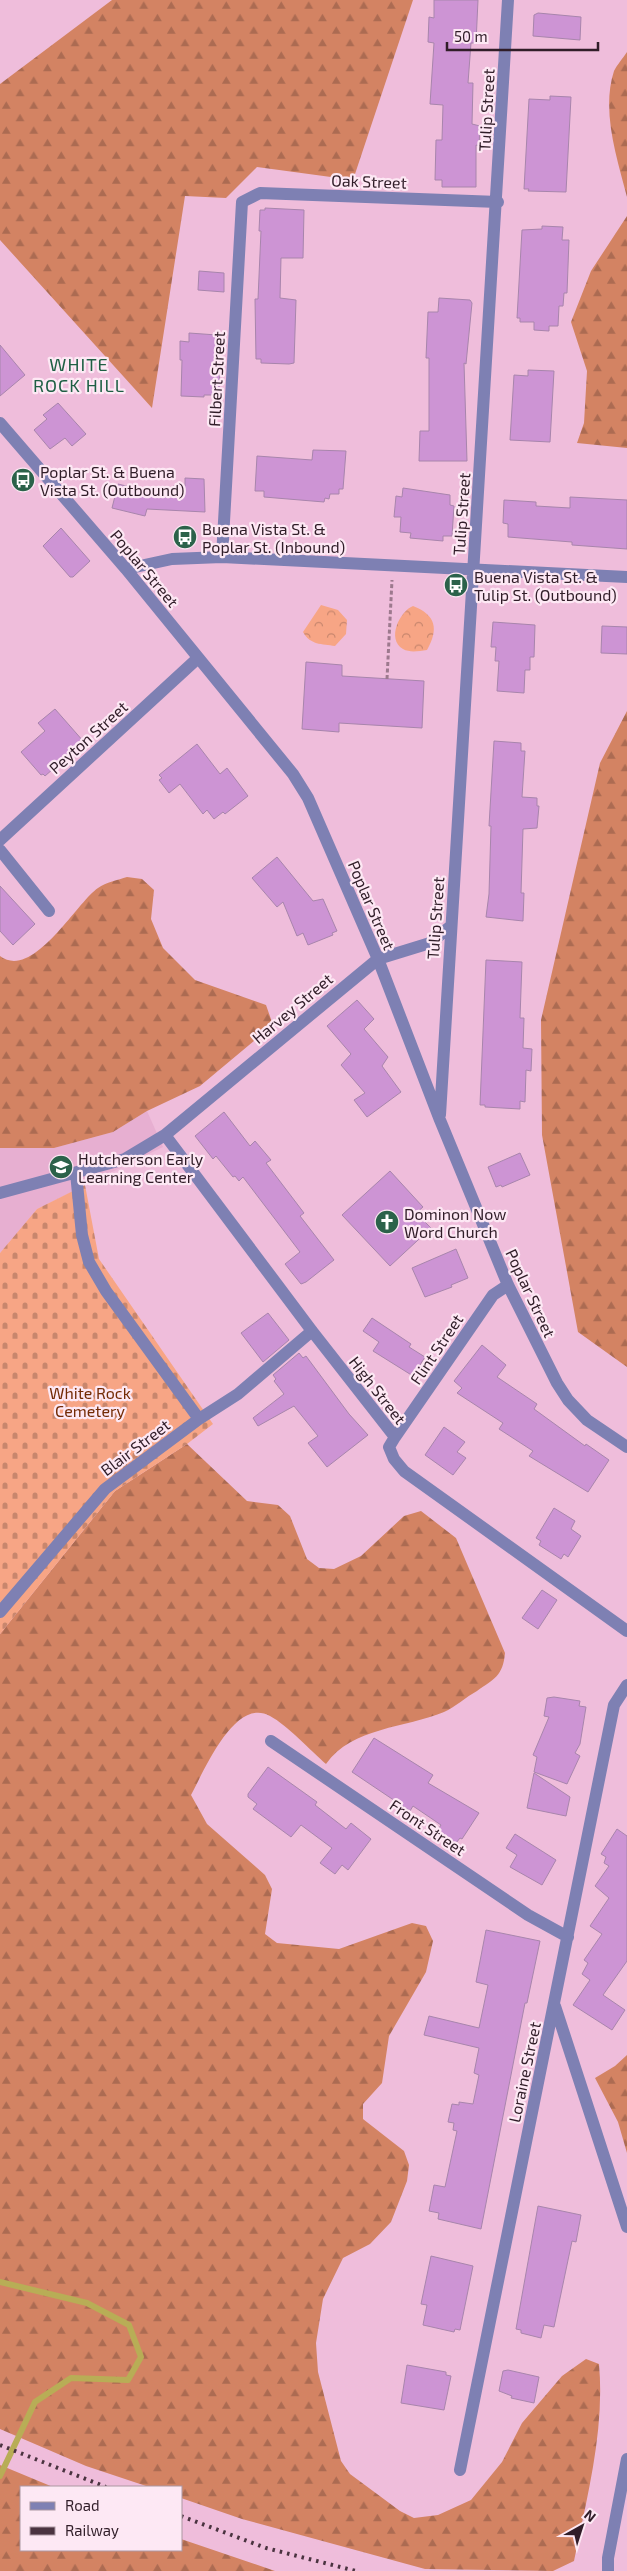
<svg xmlns="http://www.w3.org/2000/svg" width="627" height="2571" font-family="'Exo 2',sans-serif">
	<style>
		.built { fill: #e7afd1 }
		.forest { fill: url(#forest-firs) }
		.cemetery { fill: url(#cemetery-stones) }
		.park { fill: url(#park-crowns) }
		.lines { fill: none; stroke-linecap: round; stroke-linejoin: round }
		.stream { stroke: #b8ad56; stroke-width: 6 }
		.building { fill: #cd94d4; stroke: #a885ac }
		.path { stroke: #9d798e; stroke-width: 3; stroke-dasharray: 4 2.5; stroke-linecap: butt }
		.minor { stroke: #7e80b3; stroke-width: 12 }
		.rail { stroke: #4a3340; stroke-width: 4; stroke-dasharray: 2.5 5; stroke-linecap: butt }
		.labels { text-anchor: middle; dominant-baseline: central; stroke-width: 4.5; stroke-linejoin: round; paint-order: stroke }
		.street-label { font-size: 16px; fill: #301d28; stroke: #fde8f4 }
		.poi-label { font-size: 16px; fill: #301d28; stroke: #fde8f4; text-anchor: start }
		.park-label { font-size: 16px; fill: #732b05; stroke: #fde8f4 }
		.neighbourhood-label { font-size: 18px; letter-spacing: 1px; fill: #1e5f44; stroke: #fde8f4 }
	</style>
	<defs>
		<pattern id="forest-firs" width="22" height="20" patternUnits="userSpaceOnUse" patternTransform="scale(1.25)"><rect width="22" height="20" fill="#d38363"/><path d="M5 1l3.5 6h-7zM16 11l3.5 6h-7z" fill="#ac6b52"/></pattern>
		<pattern id="cemetery-stones" width="16" height="16" patternUnits="userSpaceOnUse" patternTransform="scale(1.25)"><rect width="16" height="16" fill="#f7a585"/><path d="M2 7V4a2 2 0 0 1 4 0v3zM10 15v-3a2 2 0 0 1 4 0v3z" fill="#c8866d"/></pattern>
		<pattern id="park-crowns" width="20" height="18" patternUnits="userSpaceOnUse" patternTransform="scale(1.25)"><rect width="20" height="18" fill="#f7a585"/><path d="M2 6a3 3 0 1 1 6 0M12 15a3 3 0 1 1 6 0" fill="none" stroke="#c8866d"/></pattern>
	</defs>
	<rect width="100%" height="100%" fill="#efbddb"/>
	<path class="built" d="M147,1111L163,1147L37,1209L0,1253V1148H54L113,1132Z"/>
	<path class="forest" d="M112,0H413L353,180L257,167L226,198L185,196L152,408L0,240V84Z
		M627,52V197C617,158 601,111 614,71C617,65 623,58 627,52Z
		M627,216V448L577,443L584,423L587,371L571,322L591,271Z
		M627,711V1367L578,1332L542,1135L541,1020L600,763Z
		M127,877L142,879L154,890L151,919L163,948L195,980L266,1005L273,1025L200,1086L147,1111L113,1132L54,1148H0V956C33,981 76,903 98,888C106,882 118,880 127,877Z
		M187,1444L247,1501L278,1505L290,1516L307,1559L319,1568L334,1569L361,1556L404,1516L421,1511L456,1538L505,1653C503,1676 494,1679 477,1691C466,1697 455,1707 444,1712C406,1728 352,1727 326,1764C311,1751 287,1725 270,1716C235,1696 204,1771 191,1795L207,1824L265,1875L272,1889L265,1934L277,1943L339,1949L412,1923L426,1926L433,1941L426,1972L389,2036L382,2083L363,2104V2119L404,2151L409,2165L407,2181L391,2222L370,2244L343,2258L323,2299L316,2343L318,2372L341,2461L350,2474L400,2511L414,2518L438,2515L471,2500L502,2462L522,2423L562,2376L586,2359L599,2364C605,2430 587,2497 574,2561L553,2571L425,2569L242,2519L181,2498V2487H149L86,2466L0,2429V1634L115,1491Z
		M627,2055V2153L618,2122L595,2078L615,2066Z
		M0,2465L53,2487H21V2550H181V2539L275,2571H0Z"/>
	<path class="cemetery" d="M85,1185L99,1259L213,1424L187,1444L115,1491L0,1634V1253L37,1209Z"/>
	<path class="park" d="M321,605L338,610L347,620L346,634L335,646C322,644 310,645 303,632Z
		M413,606C436,615 439,629 427,650C419,651 410,653 403,649C386,639 400,611 413,606Z"/>
	<g class="lines">
		<path class="stream" d="M0,2282L87,2303L129,2325L141,2357L128,2380L71,2378L35,2402L0,2476"/>
	</g>
	<path class="building" d="M434,0H478L476,43H471L468,83H473L472,124L480,126L479,146L476,145V187H442V180H435L436,140H442L443,105L430,104L434,43L428,42L429,17L434,18Z
		M538,13L581,17L580,40L533,36L534,15Z
		M550,96L571,97L566,192L528,191L529,189H524L529,99L550,100Z
		M265,208L304,210L303,258H281L280,298L296,300L294,363L289,364L261,363V359H256L255,299H258L261,231H259L260,210H265Z
		M542,226L563,227L562,240H569L567,293H564L563,306H559L558,326H549V331L534,330V322H520V318H517L522,230L542,229Z
		M199,271L224,273V292L198,290Z
		M439,298L470,300L472,303L466,364L464,363L467,461H419L420,431H429V358H426L428,312H438Z
		M189,333L217,335V338H221L219,393L216,392V395H204V397L181,396L182,360H180V341L189,342Z
		M0,345L25,375L0,396Z
		M528,370L554,371L550,442L510,440L514,375L528,376Z
		M58,403L86,434L72,446L65,438L50,449L34,430L47,419L43,415Z
		M313,450L346,451L343,489H339V494H330L329,499L325,498L324,502L264,497V491H255L257,456L312,460Z
		M185,478L204,479L205,512L147,509L145,516L112,508L118,484L172,497L173,486H185Z
		M403,488L450,495V505L454,506L452,536H443V541L410,538L411,533L400,532L401,517H394L396,496L402,497Z
		M570,497L627,500V549L572,545V542L508,537V524L503,523L504,500L536,502V506L570,508Z
		M61,528L90,561L73,577H70L43,546Z
		M493,622L535,625L534,657H530V670H525L524,693L497,691L499,661H495L496,647H491Z
		M602,626L627,627V654L601,653Z
		M306,662L342,665V676L424,681L422,728L339,723V732L302,729Z
		M55,709L84,742L45,776L43,774L41,775L21,752L45,731L38,723Z
		M494,741L521,743V751H525L522,797L537,798V806H539L537,828L523,829L521,893H524L523,921L486,917L489,894L491,826H489Z
		M197,744L220,774L227,768L248,796L225,814L223,812L214,819L207,810L203,814L180,784L169,793L159,780L162,778L159,775Z
		M277,857L313,901L323,899L337,931L332,933L333,935L308,945L303,933L297,936L283,902L277,907L252,878Z
		M0,886L35,924L13,945L0,931Z
		M486,960L522,962L520,1018H524L523,1048L532,1049L531,1071L526,1070L525,1102L520,1101V1109L485,1107V1105H480Z
		M357,1000L374,1019L364,1029L388,1057L382,1066L401,1092L367,1117L354,1100L365,1093L341,1065L351,1054L327,1026Z
		M224,1112L250,1146L255,1141L271,1160L266,1163L304,1213L300,1216L334,1260L306,1282L301,1284L285,1264L300,1252L243,1177L239,1181L235,1176L233,1177L216,1156L213,1159L195,1136Z
		M520,1153L530,1175L502,1187L501,1185L496,1187L488,1167Z
		M390,1171L423,1207L416,1213L431,1228L390,1266L342,1215Z
		M456,1249L468,1278L451,1285L452,1287L425,1297L412,1268Z
		M268,1313L289,1340L263,1362L241,1333Z
		M372,1318L411,1344L409,1347L425,1357L413,1376L373,1351L379,1342L363,1331Z
		M482,1345L506,1365L497,1377L537,1404L534,1409L585,1446L586,1444L609,1460L588,1492L529,1456L533,1451L499,1429L503,1423L457,1393L462,1388L454,1381Z
		M299,1353L303,1358L306,1356L349,1414L368,1435L327,1467L308,1443L318,1436L294,1406L258,1426L253,1418L284,1394L274,1381L276,1379L273,1375Z
		M444,1427L465,1442L457,1452L466,1458L453,1475L425,1455Z
		M554,1508L575,1521L571,1529L581,1536L568,1557L564,1554L561,1559L539,1545L541,1541L536,1538Z
		M542,1590L557,1600L538,1629L522,1618Z
		M554,1697L580,1701L579,1706L586,1707L580,1744L575,1753L580,1756L567,1784L534,1772L537,1757L533,1755L549,1717L544,1716L547,1698Z
		M374,1738L433,1775L428,1783L479,1813L462,1839L460,1838L456,1843L437,1831L441,1825L413,1806L410,1811L352,1772Z
		M268,1767L317,1802L315,1805L346,1829L351,1823L371,1839L348,1870L342,1865L335,1874L320,1863L332,1848L301,1825L291,1837L253,1809L257,1804L248,1797V1794Z
		M534,1773L570,1797L566,1816L527,1808Z
		M617,1829L627,1836V1961L603,1995L625,2010L612,2030L573,2005L590,1980L582,1974L588,1963L584,1960L602,1934L590,1926L609,1898L595,1886L609,1866L604,1863L606,1857L601,1854Z
		M515,1834L556,1860L542,1885L510,1867L517,1855L506,1848Z
		M486,1930L540,1941L527,2003H525L481,2229L438,2219L439,2213L429,2211L434,2185L445,2187L457,2131L453,2130L454,2123L448,2122L452,2104L459,2105V2102L473,2104L479,2075L474,2073L479,2048L424,2035L429,2016L479,2028L488,1985L476,1982Z
		M538,2206L581,2215L576,2242L572,2241L554,2327L544,2325L541,2338L521,2333V2330L516,2329Z
		M431,2256L473,2266L460,2330L455,2329L454,2332L423,2325L427,2305L421,2304Z
		M407,2365L446,2372V2375L451,2376L444,2410L401,2403Z
		M508,2370L539,2377L534,2403L511,2398L512,2396L499,2391L503,2371Z"/>
	<g class="lines">
		<path class="path" d="M387,679L392,580"/>
		<path class="minor" d="M0,423L126,569L293,774L308,798L378,959L440,1120L508,1285L557,1383L568,1400L587,1420L627,1447
			M222,557L242,202L260,193L498,202
			M126,569L172,559L222,557L627,577
			M0,840L198,658
			M0,850L49,911
			M440,1115L508,0
			M165,1135L312,1331L395,1437L389,1447L394,1459L404,1471L627,1631
			M76,1173L82,1235L89,1262L106,1291L199,1419
			M0,1193L125,1159L165,1135L378,959L430,943L451,926
			M395,1437L493,1295L508,1285
			M0,1612L105,1489L199,1419L238,1394L312,1331
			M271,1741L528,1915L568,1937
			M555,2006L627,2227
			M460,2470L614,1705L627,1685
			M608,2571V2558L627,2459"/>
		<path class="rail" d="M0,2445L106,2487
			M181,2516L266,2548L356,2571"/>
	</g>
	<defs>
		<g id="bus-disc" transform="scale(1.25)"><circle r="9.5" fill="#2b624a" stroke="#fde8f4"/><path d="M-5-6H5V4H4V6H2V4H-2V6H-4V4H-5ZM-3.5-4V0h7V-4ZM-3.5 1.2v1.5H-2V1.2ZM2 1.2v1.5H3.5V1.2Z" fill="#fff"/></g>
		<g id="school-disc" transform="scale(1.25)"><circle r="9.5" fill="#2b624a" stroke="#fde8f4"/><path d="M0-5L7-2L0 1L-7-2ZM-4 1L0 2.5L4 1V4Q0 6-4 4Z" fill="#fff"/></g>
		<g id="church-disc" transform="scale(1.25)"><circle r="9.5" fill="#2b624a" stroke="#fde8f4"/><path d="M-1.2-6h2.4v3.5h3.3v2.4h-3.3V6h-2.4V-.1h-3.3v-2.4h3.3Z" fill="#fff"/></g>
	</defs>
	<g fill-rule="evenodd">
		<use href="#bus-disc" x="23" y="480"/>
		<use href="#bus-disc" x="185" y="537"/>
		<use href="#bus-disc" x="456" y="585"/>
		<use href="#school-disc" x="61" y="1167"/>
		<use href="#church-disc" x="387" y="1222"/>
	</g>
	<g class="labels">
		<g class="street-label">
			<text transform="translate(486 110) rotate(-87)">Tulip Street</text>
			<text transform="translate(369 181) rotate(2)">Oak Street</text>
			<text transform="translate(216 379) rotate(-87)">Filbert Street</text>
			<text transform="translate(461 514) rotate(-86)">Tulip Street</text>
			<text transform="translate(145 568) rotate(50)">Poplar Street</text>
			<text transform="translate(88 737) rotate(-42)">Peyton Street</text>
			<text transform="translate(372 905) rotate(67)">Poplar Street</text>
			<text transform="translate(435 918) rotate(-86)">Tulip Street</text>
			<text transform="translate(292 1008) rotate(-40)">Harvey Street</text>
			<text transform="translate(531 1293) rotate(65)">Poplar Street</text>
			<text transform="translate(436 1349) rotate(-56)">Flint Street</text>
			<text transform="translate(378 1390) rotate(52)">High Street</text>
			<text transform="translate(135 1447) rotate(-37)">Blair Street</text>
			<text transform="translate(428 1827) rotate(34)">Front Street</text>
			<text transform="translate(524 2072) rotate(-78)">Loraine Street</text>
		</g>
		<g class="poi-label">
			<text x="40" y="471">Poplar St. &amp; Buena<tspan x="40" dy="18">Vista St. (Outbound)</tspan></text>
			<text x="202" y="528">Buena Vista St. &amp;<tspan x="202" dy="18">Poplar St. (Inbound)</tspan></text>
			<text x="474" y="576">Buena Vista St. &amp;<tspan x="474" dy="18">Tulip St. (Outbound)</tspan></text>
			<text x="78" y="1158">Hutcherson Early<tspan x="78" dy="18">Learning Center</tspan></text>
			<text x="404" y="1213">Dominon Now<tspan x="404" dy="18">Word Church</tspan></text>
		</g>
		<g class="park-label">
			<text x="90" y="1392">White Rock<tspan x="90" dy="18">Cemetery</tspan></text>
		</g>
		<g class="neighbourhood-label">
			<text x="79" y="364">WHITE<tspan x="79" dy="21">ROCK HILL</tspan></text>
		</g>
	</g>
	<rect x="20" y="2486" width="162" height="65" fill="#fde8f4" stroke="#ab97a2"/>
	<rect x="30" y="2502" width="25" height="8" fill="#7e80b3" stroke="#ab97a2"/>
	<text x="65" y="2511" font-size="15" fill="#301d28">Road</text>
	<rect x="30" y="2527" width="25" height="8" fill="#4a3340" stroke="#ab97a2"/>
	<text x="65" y="2536" font-size="15" fill="#301d28">Railway</text>
	<g transform="translate(582 2526) rotate(39)" stroke="#fde8f4" stroke-width="4" paint-order="stroke">
	<path d="M0-4L9 19L0 12L-9 19Z" fill="#301d28"/>
	<text y="-8" font-size="14" font-weight="bold" text-anchor="middle" fill="#301d28">N</text>
	</g>
	<path d="M447 42v8h151v-8" fill="none" stroke="#301d28" stroke-width="2.5"/>
	<text x="454" y="42" font-size="15" fill="#301d28" stroke="#fde8f4" stroke-width="4" paint-order="stroke">50 m</text>
</svg>
